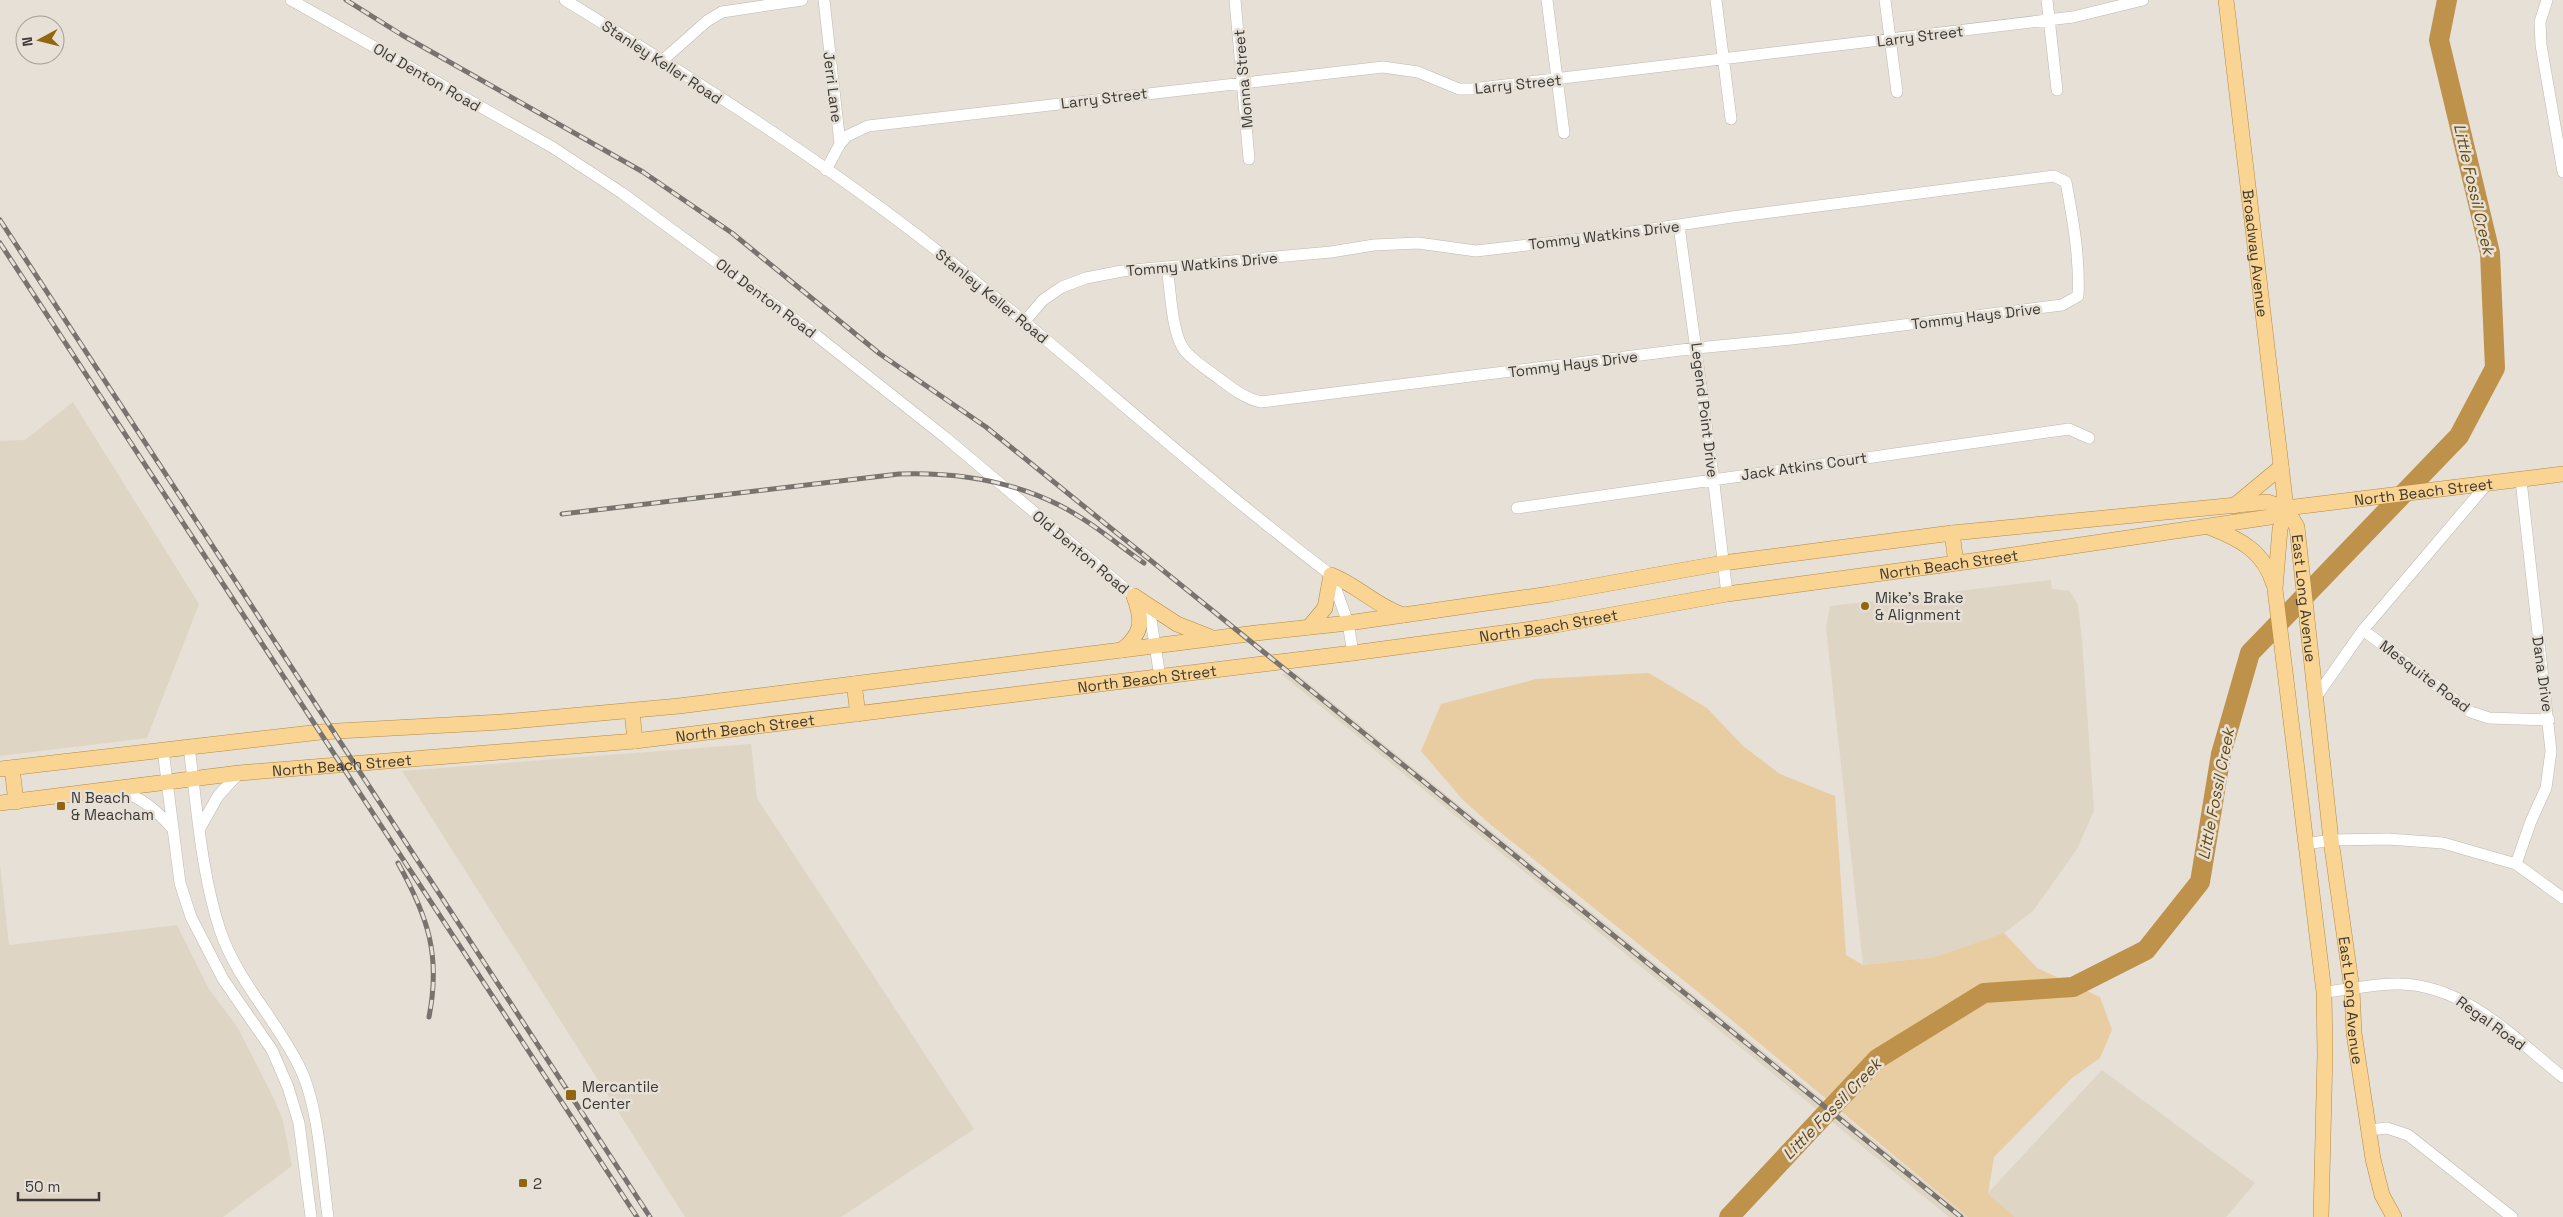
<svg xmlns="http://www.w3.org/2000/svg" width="2563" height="1217" font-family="'Space Grotesk',sans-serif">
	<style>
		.built { fill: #dfd5c5 }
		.green { fill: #e8cca2 }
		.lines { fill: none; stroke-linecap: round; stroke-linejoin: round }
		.river { stroke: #be924a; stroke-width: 20 }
		.minor-casing { stroke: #beb8af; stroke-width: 12 }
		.major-casing { stroke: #b48b43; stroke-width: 16 }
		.minor { stroke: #fff; stroke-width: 11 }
		.major { stroke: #f9d492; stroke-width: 15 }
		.rail-casing { stroke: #78736e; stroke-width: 5 }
		.rail { stroke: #e6e0d7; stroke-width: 3; stroke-dasharray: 9; stroke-linecap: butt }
		.poi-dot { fill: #91660f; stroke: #e6e0d7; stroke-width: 2 }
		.labels { text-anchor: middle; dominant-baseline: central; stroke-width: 5; stroke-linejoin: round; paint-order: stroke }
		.street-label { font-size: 15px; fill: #3c3936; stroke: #e6e0d7 }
		.poi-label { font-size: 15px; fill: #3c3936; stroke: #e6e0d7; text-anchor: start }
		.water-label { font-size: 16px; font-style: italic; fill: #66480e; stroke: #e6e0d7 }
	</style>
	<rect width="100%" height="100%" fill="#e6e0d7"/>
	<path class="built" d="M73,402L199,604L147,738L0,756V441L25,440Z
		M2051,580L2052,589L2070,591L2078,605L2082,639L2094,811L2077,849L2033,911L2004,933L1935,957L1863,965L1826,628L1830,606Z
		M1296,673L1968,1217H1949L1281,674Z
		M751,744L757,798L974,1129L841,1217H685L402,771Z
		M0,864L9,945L177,925L209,989L238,1028L274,1099L283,1121L292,1166L223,1217H0Z
		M2102,1070L2255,1183L2226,1217H2015L1987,1194Z"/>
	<path class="green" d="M1649,673L1707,708L1743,746L1780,774L1835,796L1846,955L1863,965L1935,957L2004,933L2037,968L2100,997L2112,1030L2100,1058L2072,1078L1994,1157L1988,1194L2015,1217H1968L1698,992L1490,824L1463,800L1421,751L1441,704L1536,679Z"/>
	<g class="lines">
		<path class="river" d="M1729,1217L1877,1059L1984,993L2073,987L2146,950L2200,882L2221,754L2250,653L2459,436L2495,368L2490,253L2439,40L2447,0"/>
		<g class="minor-casing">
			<path id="minor" d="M291,0L552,147L622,193L817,336L946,438L1134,596L1151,620L1160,677
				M565,0C694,79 825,162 944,256C1075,360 1198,474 1331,575L1348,623L1353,653
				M824,0L840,144L826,170
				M1235,0L1249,159
				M1547,0L1564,133
				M1716,0L1731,119
				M1885,0L1897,92
				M2047,0L2057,90
				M2547,0L2540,22L2541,45L2563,172
				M663,60L707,21L722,12L802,0
				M840,144L847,136L868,126L1383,67L1418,72L1459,89H1471L2073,17L2143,0
				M1679,226L1712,467L1727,594
				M1024,322L1043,300L1062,287L1086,278L1122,271L1331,252L1374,245L1418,243L1476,251L1598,237L1732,217L2054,176L2066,182C2073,220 2080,258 2078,296L2062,305L1792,339L1697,348L1261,402C1246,399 1233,389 1221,380C1209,371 1195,362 1185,351C1171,333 1171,290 1167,268
				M1517,508L2069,429L2089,438
				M2363,630L2471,712L2489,718L2549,720
				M2316,697L2363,630L2487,484
				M189,747C197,807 201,872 220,930C237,981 277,1020 300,1068C319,1107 322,1173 328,1217
				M163,750L180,883L191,917L223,979L272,1050L288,1087L299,1123L311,1217
				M118,790C143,798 156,810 173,829
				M200,828L218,796L239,773
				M2306,844L2331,840L2388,839L2443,843L2516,864L2563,898
				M2516,864L2531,821L2546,788L2551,751L2521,480
				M2324,992C2349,990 2375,983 2400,984C2465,985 2515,1039 2563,1077
				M2369,1130L2387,1128L2408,1135L2512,1217"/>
		</g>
		<g class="major-casing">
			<g id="major">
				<path id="s1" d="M2226,0L2284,491L2286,508L2297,527L2331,840L2352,990L2354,1033L2373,1159L2382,1195L2394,1217"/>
				<path d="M2234,506L2281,467"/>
				<path d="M2286,508L2280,529L2275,589L2324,992L2325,1054L2321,1217"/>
				<path d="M2209,527C2240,539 2264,551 2274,585"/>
				<path d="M1952,533L1956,563"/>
				<path d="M1134,596L1177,624L1210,637"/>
				<path d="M1309,627L1325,608L1331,575C1357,585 1376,606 1403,615"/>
				<path d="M1122,650C1143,633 1143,621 1134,596"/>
				<path d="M854,684L858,714"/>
				<path d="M632,711L635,741"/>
				<path d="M12,768L16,802"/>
				<path id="s2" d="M0,769L320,732L502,722L679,706L1256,633L1348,623L1550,594L1723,563L1952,533L2267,502L2286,508L2563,474"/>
				<path id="s3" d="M0,803L239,773L635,741L1353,653L1539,628L1727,594L1972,561L2270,517L2286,508"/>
			</g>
		</g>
		<use href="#minor" class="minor"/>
		<use href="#major" class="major"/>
		<g class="rail-casing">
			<path id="rail" d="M346,0L402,35L643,172L732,233L880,354L986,427L1961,1217
				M0,220L650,1217
				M0,243L637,1217
				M562,514L899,474C954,472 1009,480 1059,505C1089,520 1117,544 1144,563
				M398,863C428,917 441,955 429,1017"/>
		</g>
		<use href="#rail" class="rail"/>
	</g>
	<g class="poi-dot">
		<circle cx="1865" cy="606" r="5"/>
		<rect x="56" y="801" width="10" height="10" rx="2.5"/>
		<rect x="565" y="1089" width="12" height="12" rx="2.5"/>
		<rect x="518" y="1178" width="10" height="10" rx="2.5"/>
	</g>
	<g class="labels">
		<g class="street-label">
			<text transform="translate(1920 36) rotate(-7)">Larry Street</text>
			<text transform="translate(662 62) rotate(33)">Stanley Keller Road</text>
			<text transform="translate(427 77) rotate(30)">Old Denton Road</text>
			<text transform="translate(1243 79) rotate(-95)">Monna Street</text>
			<text transform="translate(1518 84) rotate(-6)">Larry Street</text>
			<text transform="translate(833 87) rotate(83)">Jerri Lane</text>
			<text transform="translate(1104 98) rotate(-7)">Larry Street</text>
			<text transform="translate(1604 235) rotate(-7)">Tommy Watkins Drive</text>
			<text stroke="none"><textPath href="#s1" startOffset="255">Broadway Avenue</textPath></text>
			<text transform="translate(1202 264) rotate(-5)">Tommy Watkins Drive</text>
			<text transform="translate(992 296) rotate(39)">Stanley Keller Road</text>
			<text transform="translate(766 298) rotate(37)">Old Denton Road</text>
			<text transform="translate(1976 316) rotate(-7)">Tommy Hays Drive</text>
			<text transform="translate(1573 364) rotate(-7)">Tommy Hays Drive</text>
			<text transform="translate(1705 410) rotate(83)">Legend Point Drive</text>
			<text transform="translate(1804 466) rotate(-8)">Jack Atkins Court</text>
			<text stroke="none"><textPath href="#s2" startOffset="2442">North Beach Street</textPath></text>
			<text transform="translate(1081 552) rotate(40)">Old Denton Road</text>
			<text stroke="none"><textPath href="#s3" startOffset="1964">North Beach Street</textPath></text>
			<text stroke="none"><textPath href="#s1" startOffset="605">East Long Avenue</textPath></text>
			<text stroke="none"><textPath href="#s3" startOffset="1559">North Beach Street</textPath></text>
			<text transform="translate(2543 674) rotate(82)">Dana Drive</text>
			<text transform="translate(2425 676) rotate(37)">Mesquite Road</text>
			<text stroke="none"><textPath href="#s3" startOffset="1154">North Beach Street</textPath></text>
			<text stroke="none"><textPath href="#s3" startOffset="749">North Beach Street</textPath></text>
			<text stroke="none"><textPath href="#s3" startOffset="344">North Beach Street</textPath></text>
			<text stroke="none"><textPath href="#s1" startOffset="1010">East Long Avenue</textPath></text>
			<text transform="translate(2491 1023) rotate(36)">Regal Road</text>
		</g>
		<g class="poi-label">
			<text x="1875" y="597">Mike's Brake<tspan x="1875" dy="17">&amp; Alignment</tspan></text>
			<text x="71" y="797">N Beach<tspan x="71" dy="17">&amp; Meacham</tspan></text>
			<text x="582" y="1086">Mercantile<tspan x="582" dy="17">Center</tspan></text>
			<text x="533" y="1183">2</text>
		</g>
		<g class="water-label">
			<text transform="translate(2474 189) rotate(77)">Little Fossil Creek</text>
			<text transform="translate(2216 794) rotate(-79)">Little Fossil Creek</text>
			<text transform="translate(1832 1109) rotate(-46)">Little Fossil Creek</text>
		</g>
	</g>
	<g transform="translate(40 40) rotate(263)"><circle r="24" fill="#e6e0d7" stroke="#a29d97"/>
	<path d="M0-4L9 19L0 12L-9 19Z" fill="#91660f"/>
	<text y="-8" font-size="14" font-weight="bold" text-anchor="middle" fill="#3c3936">N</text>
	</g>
	<path d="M18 1192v8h81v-8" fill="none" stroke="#3c3936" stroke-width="2.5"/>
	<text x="25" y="1192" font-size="15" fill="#3c3936" stroke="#e6e0d7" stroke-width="4" paint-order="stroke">50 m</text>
</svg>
